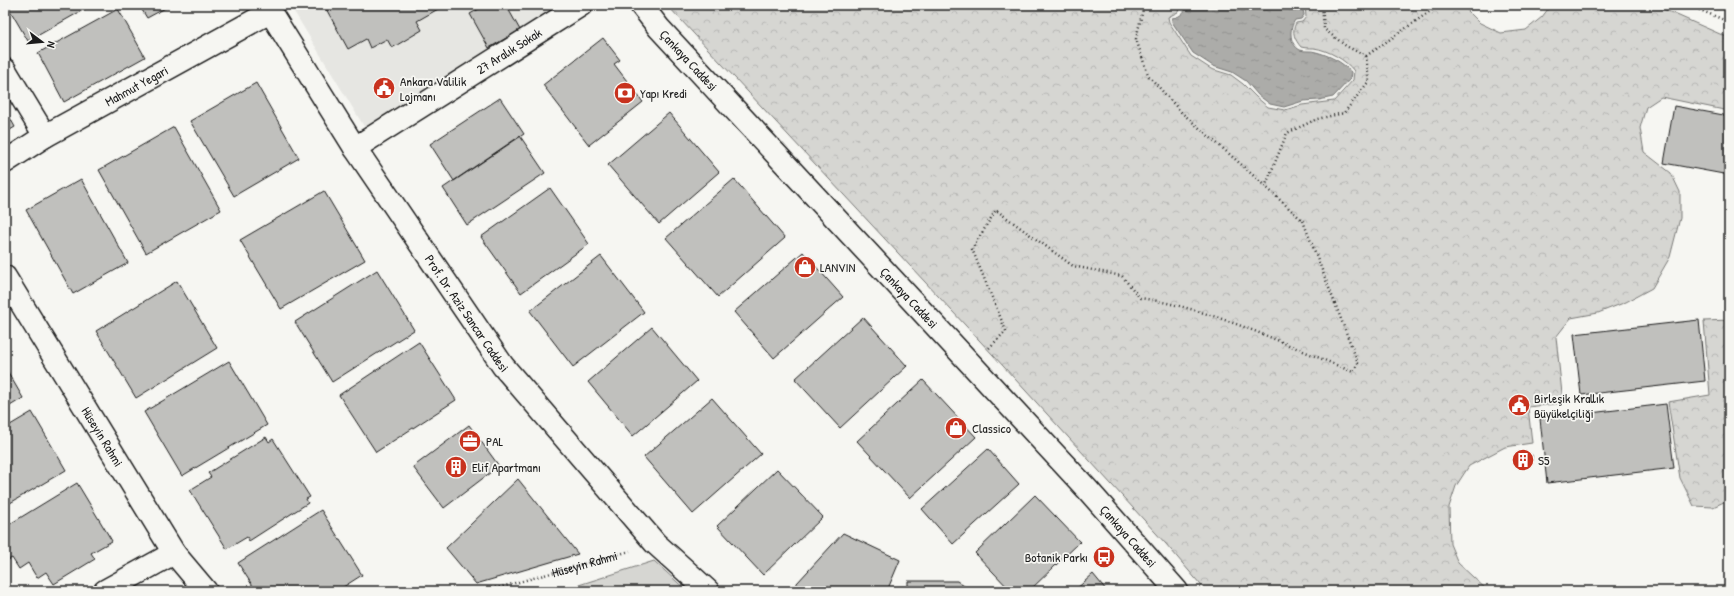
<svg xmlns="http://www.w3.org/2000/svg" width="1734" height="596" font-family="'Patrick Hand',sans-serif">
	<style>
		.built { fill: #e6e6e2 }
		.forest { fill: url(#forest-crowns); stroke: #797977 }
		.garden { fill: #d6d6d2; stroke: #797977 }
		.water { fill: url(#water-ripples); stroke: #727271 }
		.building { fill: #c0c0bd; stroke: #1c1c1c }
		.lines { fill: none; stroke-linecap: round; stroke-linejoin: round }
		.street-casing { stroke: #1c1c1c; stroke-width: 25 }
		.primary-casing { stroke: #1c1c1c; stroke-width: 25 }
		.path { stroke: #1c1c1c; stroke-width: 2.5; stroke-dasharray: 1 3; stroke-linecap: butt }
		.street { stroke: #f6f6f2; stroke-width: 22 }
		.primary { stroke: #f6f6f2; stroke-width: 22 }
		.labels { text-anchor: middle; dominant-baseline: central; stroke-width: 3.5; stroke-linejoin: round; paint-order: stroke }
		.street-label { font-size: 13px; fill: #1c1c1c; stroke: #f6f6f2 }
		.poi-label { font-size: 13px; fill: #1c1c1c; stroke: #f6f6f2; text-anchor: start }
	</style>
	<defs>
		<pattern id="forest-crowns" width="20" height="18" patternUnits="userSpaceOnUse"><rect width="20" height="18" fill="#d6d6d2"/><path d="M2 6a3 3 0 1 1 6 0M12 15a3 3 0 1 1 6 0" fill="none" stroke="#b7b7b4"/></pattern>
		<pattern id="water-ripples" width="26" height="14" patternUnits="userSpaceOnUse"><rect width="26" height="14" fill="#acaca9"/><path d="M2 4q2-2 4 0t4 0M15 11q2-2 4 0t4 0" fill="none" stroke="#939391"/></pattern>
	</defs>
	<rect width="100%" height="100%" fill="#f6f6f2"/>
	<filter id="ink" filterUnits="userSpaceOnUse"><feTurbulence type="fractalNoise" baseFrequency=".025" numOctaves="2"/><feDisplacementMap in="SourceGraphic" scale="8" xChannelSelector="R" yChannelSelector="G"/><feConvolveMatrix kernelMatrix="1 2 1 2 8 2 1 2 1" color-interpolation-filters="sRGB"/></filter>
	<g filter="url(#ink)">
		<path class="built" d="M290,5H559L520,30L489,48L365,128Z"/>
		<path class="forest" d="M667,5H1181L1178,12L1168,17L1169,22L1191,56L1211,69L1231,75L1243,84L1256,97L1268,107L1285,110L1302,105L1334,101L1353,80L1354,71C1346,60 1328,50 1314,48C1309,48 1305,48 1301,47C1295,40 1291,32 1296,23L1302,22L1306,17L1305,5H1462L1480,23L1501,33L1526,30L1542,17L1551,5H1654L1729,38V111L1661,97L1646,107L1640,128L1644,152L1671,173L1680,192V218L1670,257L1652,288L1626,302L1598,313L1571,318L1556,337L1563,403L1528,407L1532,443L1505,447L1469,466L1456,486L1449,507L1450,544L1458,563L1488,591H1206L1166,544L993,355Z
			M1729,320V489L1726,501L1713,507L1694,506L1680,478L1668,402L1710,395L1704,321Z"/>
		<path class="garden" d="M654,561L687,591H560Z"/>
		<path class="water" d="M1192,5H1302L1304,15L1301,19L1295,20C1289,29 1289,44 1300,50C1305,52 1311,50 1316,52C1328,55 1343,62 1351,72L1350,79L1333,97L1319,100L1303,101L1284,107L1270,104L1258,95L1246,81L1232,72L1213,66L1193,53L1172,22V18C1184,17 1183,9 1192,5Z"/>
		<path class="building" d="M7,5H92L28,41Z
			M139,5H171L147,18Z
			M324,5H445L417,21L422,30L392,48L387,39L370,48L366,39L348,49Z
			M486,5H506L520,30L489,48L470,14Z
			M118,9L145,57L64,102L38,53Z
			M603,38L620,60L614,64L643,102L589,145L543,85Z
			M256,83L299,158L234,196L190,121Z
			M500,98L524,134L454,181L430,144Z
			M1674,106L1729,116V175L1664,163Z
			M5,109L15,127L5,133Z
			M669,113L719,172L659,224L608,165Z
			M174,127L221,210L146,253L99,170Z
			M520,136L545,173L467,225L443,188Z
			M81,179L128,263L73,294L26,210Z
			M734,179L785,238L718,297L666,238Z
			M550,188L589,244L521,293L481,237Z
			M324,191L365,260L281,309L240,240Z
			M803,252L843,297L774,358L734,312Z
			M601,256L644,312L573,367L530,311Z
			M377,270L414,330L332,382L295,322Z
			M177,281L217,348L136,398L96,331Z
			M863,317L907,366L840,428L795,379Z
			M1699,320L1705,381L1581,395L1574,334Z
			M652,327L697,381L633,436L588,382Z
			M419,342L456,400L376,452L339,395Z
			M229,361L267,425L182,476L144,412Z
			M5,367L23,398L5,409Z
			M923,380L976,437L910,498L857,441Z
			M712,398L761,454L693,514L644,457Z
			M1666,404L1674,468L1547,483L1540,419Z
			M32,412L66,470L5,506V428Z
			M469,425L499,466L444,508L413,467Z
			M266,437L269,442L273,439L310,497L306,499L308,503L249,541L247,537L227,549L190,490L211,477L208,473Z
			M988,449L1019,484L953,544L922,509Z
			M1532,455V462L1515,464L1514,458Z
			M777,469L823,517L763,575L717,526Z
			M518,479L578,554L476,584L446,548Z
			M77,483L112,541L91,553L95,559L54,584L46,572L37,578L28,563L19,569L12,558L6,561L5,527Z
			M1035,495L1080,542L1029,591H1011L975,553Z
			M321,510L362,575L337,591H256L238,563Z
			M843,533L900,560L887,591H795L797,583Z
			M1093,574L1107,591H1074Z
			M908,581H957L971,591H908Z"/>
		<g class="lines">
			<g class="street-casing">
				<g id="street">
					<path id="s2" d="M266,5L355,148L503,366L655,543L708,591"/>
					<path d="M5,70L45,136"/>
					<path id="s3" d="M355,148L581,5"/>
					<path id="s4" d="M5,162L45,136L270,12"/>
					<path id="s5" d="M5,277L174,553L206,591"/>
					<path d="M105,591L174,553"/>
				</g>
			</g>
			<g class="primary-casing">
				<g id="primary">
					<path id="s6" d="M641,5L659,28L1087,489L1177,591"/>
				</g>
			</g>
			<g class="path">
				<path d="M1688,5L1729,22"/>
				<path d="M1366,56L1439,5"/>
				<path d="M1265,187L1287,133L1317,119L1344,113L1369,81L1366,56L1346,46L1324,29L1322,5"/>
				<path d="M989,348L1006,331L972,249L996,210L1073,266L1122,276L1140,298C1211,308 1287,345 1353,372L1358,363L1303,221L1243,166L1181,112L1148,75L1136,39L1144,5"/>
				<path id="s1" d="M467,591L501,587L630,551"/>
			</g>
			<use href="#street" class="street"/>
			<use href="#primary" class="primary"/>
		</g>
	</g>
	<defs>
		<g id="civic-disc" transform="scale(1.15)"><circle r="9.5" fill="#c8321e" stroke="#f6f6f2"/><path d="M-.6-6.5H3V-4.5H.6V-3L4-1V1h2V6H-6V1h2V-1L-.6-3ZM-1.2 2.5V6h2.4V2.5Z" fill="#fff"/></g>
		<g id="bank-disc" transform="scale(1.15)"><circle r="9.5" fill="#c8321e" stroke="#f6f6f2"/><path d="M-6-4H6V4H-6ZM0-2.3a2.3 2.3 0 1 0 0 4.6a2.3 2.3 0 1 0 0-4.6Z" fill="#fff"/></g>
		<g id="shop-disc" transform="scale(1.15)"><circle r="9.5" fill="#c8321e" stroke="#f6f6f2"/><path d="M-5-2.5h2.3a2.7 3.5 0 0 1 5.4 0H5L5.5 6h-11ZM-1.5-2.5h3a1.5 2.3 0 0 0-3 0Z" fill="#fff"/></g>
		<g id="office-disc" transform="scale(1.15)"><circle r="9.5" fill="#c8321e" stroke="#f6f6f2"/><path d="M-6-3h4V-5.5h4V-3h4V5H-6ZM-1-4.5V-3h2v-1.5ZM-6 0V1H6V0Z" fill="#fff"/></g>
		<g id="building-disc" transform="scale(1.15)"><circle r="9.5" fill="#c8321e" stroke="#f6f6f2"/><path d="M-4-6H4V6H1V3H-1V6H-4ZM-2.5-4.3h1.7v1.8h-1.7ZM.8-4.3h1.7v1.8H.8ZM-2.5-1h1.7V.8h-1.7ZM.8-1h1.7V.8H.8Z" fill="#fff"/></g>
		<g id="bus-disc" transform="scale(1.15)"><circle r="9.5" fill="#c8321e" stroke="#f6f6f2"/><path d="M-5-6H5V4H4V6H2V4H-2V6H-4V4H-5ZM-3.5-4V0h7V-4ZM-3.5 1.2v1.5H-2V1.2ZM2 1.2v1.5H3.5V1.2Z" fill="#fff"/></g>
	</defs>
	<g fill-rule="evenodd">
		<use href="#civic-disc" x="384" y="88"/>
		<use href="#bank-disc" x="625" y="93"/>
		<use href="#shop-disc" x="805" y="267"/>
		<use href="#civic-disc" x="1519" y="405"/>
		<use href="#shop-disc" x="956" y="428"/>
		<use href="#office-disc" x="470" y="441"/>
		<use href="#building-disc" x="1523" y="460"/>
		<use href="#building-disc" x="456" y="467"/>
		<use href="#bus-disc" x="1104" y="557"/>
	</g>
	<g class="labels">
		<g class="street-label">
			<text stroke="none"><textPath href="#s3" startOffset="182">27 Aralık Sokak</textPath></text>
			<text stroke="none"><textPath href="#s6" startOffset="73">Çankaya Caddesi</textPath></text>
			<text stroke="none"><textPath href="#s4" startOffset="152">Mahmut Yegari</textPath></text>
			<text stroke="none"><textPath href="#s6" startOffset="397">Çankaya Caddesi</textPath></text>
			<text stroke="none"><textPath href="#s2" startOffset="368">Prof. Dr. Aziz Sancar Caddesi</textPath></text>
			<text stroke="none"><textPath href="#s5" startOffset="187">Hüseyin Rahmi</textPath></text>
			<text stroke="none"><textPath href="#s6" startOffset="721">Çankaya Caddesi</textPath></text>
			<text stroke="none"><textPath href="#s1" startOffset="121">Hüseyin Rahmi</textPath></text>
		</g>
		<g class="poi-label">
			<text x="400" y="81">Ankara Valilik<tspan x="400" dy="15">Lojmanı</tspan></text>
			<text x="640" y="93">Yapı Kredi</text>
			<text x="820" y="267">LANVIN</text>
			<text x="1534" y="398">Birleşik Krallık<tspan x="1534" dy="15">Büyükelçiliği</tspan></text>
			<text x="972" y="428">Classico</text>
			<text x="486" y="441">PAL</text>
			<text x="1538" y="460">S5</text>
			<text x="472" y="467">Elif Apartmanı</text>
			<text x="1088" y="557" text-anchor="end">Botanik Parkı</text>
		</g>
	</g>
	<rect width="1734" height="596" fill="none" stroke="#f6f6f2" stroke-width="20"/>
	<rect x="10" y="10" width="1714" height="576" fill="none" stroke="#1c1c1c" stroke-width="1.5" filter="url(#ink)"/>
	<g transform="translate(42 42) rotate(106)" stroke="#f6f6f2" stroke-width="3" paint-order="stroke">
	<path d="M0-3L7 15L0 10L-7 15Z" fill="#1c1c1c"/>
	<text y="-6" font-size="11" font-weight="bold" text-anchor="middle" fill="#1c1c1c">N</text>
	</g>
</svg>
